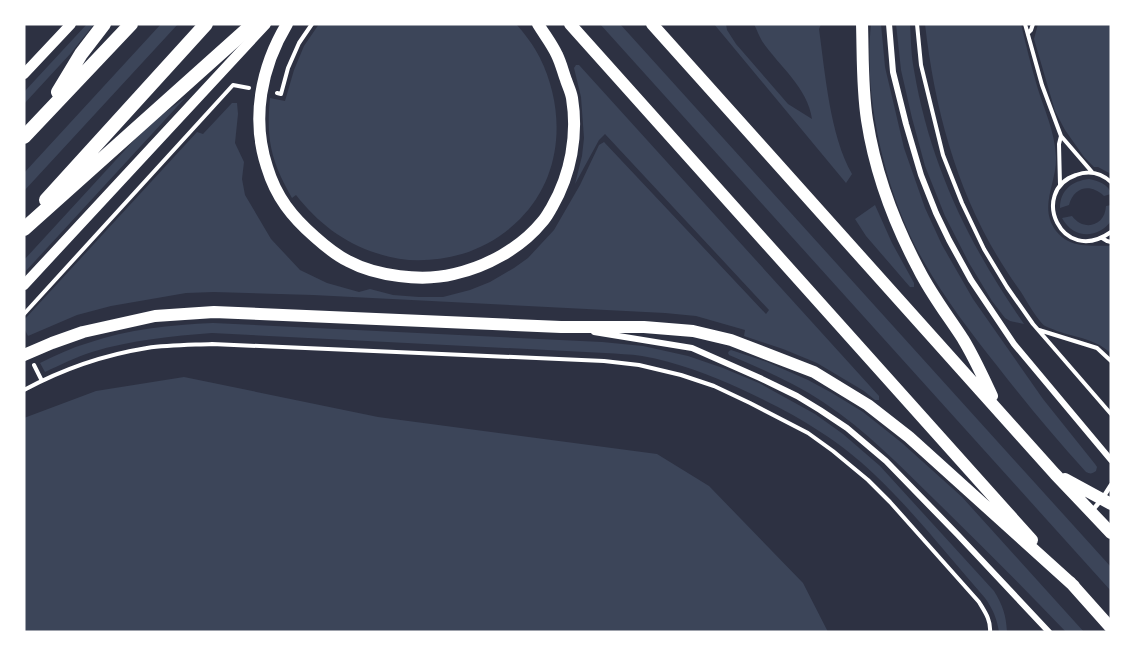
<svg xmlns="http://www.w3.org/2000/svg" width="1135" height="656" font-family="Poppins,sans-serif">
	<style>
		.green { fill: #3c4559 }
		.lines { fill: none; stroke-linecap: round; stroke-linejoin: round }
		.path { stroke: #fff; stroke-width: 4 }
		.service { stroke: #fff; stroke-width: 4.5 }
		.minor { stroke: #fff; stroke-width: 6 }
		.tertiary { stroke: #fff; stroke-width: 10 }
		.secondary { stroke: #fff; stroke-width: 12 }
		.primary { stroke: #fff; stroke-width: 14 }
	</style>
	<rect width="100%" height="100%" fill="#2d3142"/>
	<path class="green" d="M87,24H94L71,53L24,104V92Z
		M161,24H178L24,191V173Z
		M319,24H516C525,34 534,46 540,58C566,111 563,176 520,219C503,236 484,247 462,254C432,262 405,263 376,253C344,243 317,222 296,195L292,198C271,161 266,140 270,98L285,101L294,70L304,46Z
		M600,24H620L1111,567V591Z
		M714,24H726L727,30L736,44L788,104L812,119C808,88 779,66 762,41C759,36 757,30 754,24H821L819,29C825,72 830,136 852,174L846,183Z
		M871,24H881L885,67L904,148L925,208L942,245L973,299L1043,399L1095,464L1097,467L1096,471C1092,474 1090,474 1086,472C1055,438 1026,403 998,367C971,333 945,299 924,262C886,196 863,100 871,24Z
		M896,24H910C911,39 911,55 914,70C930,165 969,245 1024,324L1010,321L1005,318L992,301L969,263L945,216L925,166L912,118L901,70Z
		M925,24H1021C1026,45 1031,66 1037,86C1044,109 1055,132 1056,157C1057,183 1038,207 1056,231C1070,249 1091,245 1111,246V354C1099,340 1075,337 1057,331C1054,329 1048,328 1045,326C1038,321 1026,300 1021,292C963,213 936,121 925,24Z
		M1038,24H1111V174L1098,167H1094L1084,157L1065,130L1055,111L1034,39Z
		M576,65H579L879,396V400H875L864,391L817,363L783,349L744,336L745,330L696,316L665,313L313,295L214,292L186,293L111,306L77,315L28,336L24,328V320L197,132L203,134L232,103H237L238,114L235,143L244,162L242,179L245,195L271,239L300,270L327,283L359,292L370,289L393,295L419,297H443L470,290L490,282L514,268L528,258L554,230L580,185L599,145L604,142L766,314L769,310L605,134L599,140L575,184L582,156L584,138L581,97L574,68Z
		M186,97L24,273V260L148,125Z
		M1089,179C1098,181 1109,184 1111,194L1104,196C1090,183 1074,187 1069,205L1060,208C1060,190 1072,181 1089,179Z
		M875,205L892,243L914,283V287H910L866,236L855,219Z
		M1111,205V221C1098,239 1073,239 1062,218L1072,216C1084,232 1105,226 1106,206Z
		M213,323L602,342L643,346L688,356L723,368L759,383L815,414L843,434L880,466L994,591C1003,606 1006,615 1007,632H999C997,619 993,609 985,598C949,557 915,513 875,475C834,436 792,413 741,389C710,375 677,362 642,356C630,354 618,354 605,353L212,333C172,336 131,340 92,352C76,357 60,365 45,372L40,363C56,355 71,348 88,343C128,329 171,325 213,323Z
		M731,350L767,362L808,380L832,393L863,412L902,443L962,497L1084,632H1066C1024,588 981,545 937,502C901,467 866,430 823,402C794,383 762,369 729,355L728,353L729,351Z
		M184,377L378,417L657,454L709,486L803,583L828,632H24V418L96,391Z"/>
	<g class="lines">
		<path class="path" d="M917,24L921,65L943,155L962,203L984,249L1007,287L1033,324L1111,414
			M1025,24L1042,85L1061,136L1092,172
			M1028,33L1031,30L1033,24
			M277,93L281,94L288,68L299,43L312,24
			M1111,182C1101,173 1089,170 1076,175C1029,191 1061,267 1111,232
			M1060,185L1059,144L1061,136
			M1102,238L1107,241L1111,242
			M24,314L233,85L249,88
			M1039,330L1097,348L1111,361
			M34,365L42,381
			M24,390C63,369 103,355 147,348C168,345 190,345 212,344L604,361L639,365L681,375L714,386L750,403L808,433L833,451L868,480L890,502L979,602C985,612 991,620 990,632"/>
		<path class="service" d="M1091,512L1102,499L1111,485"/>
		<path class="minor" d="M889,24L893,72L906,124L921,175L936,213L949,240L971,280L1014,344L1111,460
			M594,332L692,348L760,378L797,396L820,410L847,428L886,461L957,534L1049,632"/>
		<path class="tertiary" d="M24,74L71,24
			M24,285L266,24"/>
		<path class="secondary" d="M287,24C261,67 251,119 267,167C276,197 292,217 315,237C325,246 336,255 348,261C376,276 422,282 454,274C486,267 521,248 542,222C546,218 549,212 552,207C571,174 578,135 572,98C571,92 568,86 566,80C563,72 561,63 557,55C552,44 544,34 538,24
			M570,24L1032,540
			M652,24L1055,474L1111,533
			M862,24C863,56 862,88 867,120C875,172 894,223 919,270C931,294 948,316 963,339C974,357 983,377 992,396
			M24,355L52,343L83,332L155,316L214,312L561,327H644L693,331L731,340L814,372L868,405L909,437L1074,586
			M1065,479L1111,504
			M1070,582L1111,628"/>
		<path class="primary" d="M58,92L81,54L104,24
			M24,137L131,24
			M46,200L206,24
			M24,229L253,24"/>
	</g>
	<rect width="1135" height="656" fill="none" stroke="#ffffff" stroke-width="51"/>
</svg>
